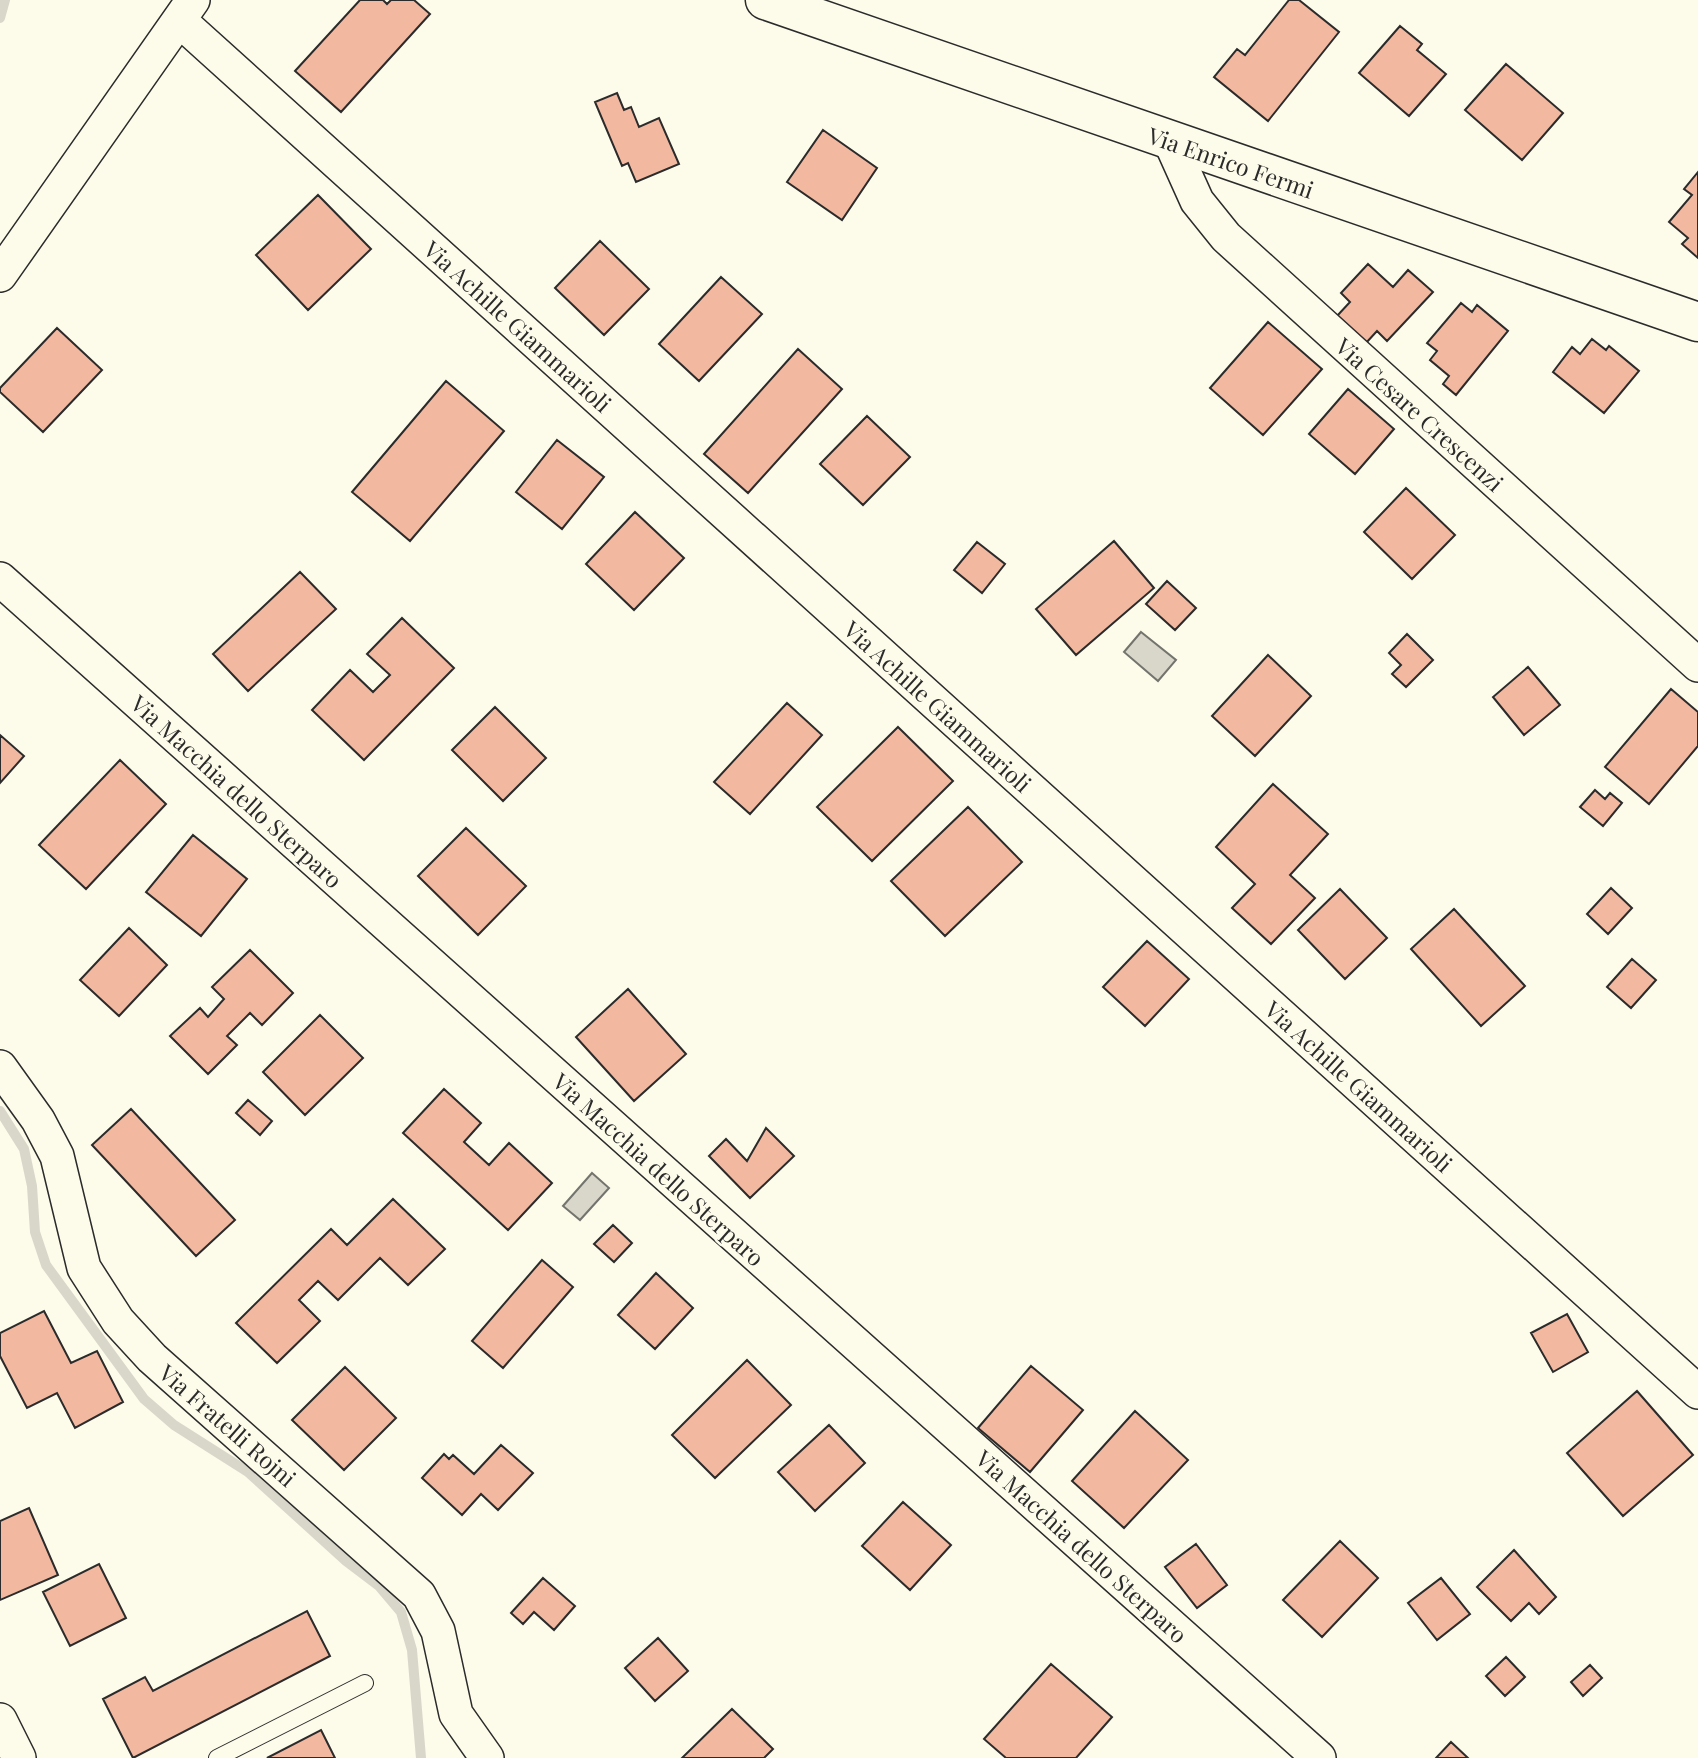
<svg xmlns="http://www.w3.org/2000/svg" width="1698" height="1758" font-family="'Playfair Display',serif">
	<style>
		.water { fill: #d8d7c9; stroke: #74746e; stroke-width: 2 }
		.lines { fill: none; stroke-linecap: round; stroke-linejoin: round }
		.stream { stroke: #d8d7c9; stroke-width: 10 }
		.building { fill: #f2b8a0; stroke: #2b2b2b; stroke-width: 2 }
		.lane-casing { stroke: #2b2b2b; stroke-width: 18 }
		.street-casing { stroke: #2b2b2b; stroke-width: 36 }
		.secondary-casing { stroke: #2b2b2b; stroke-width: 41 }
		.lane { stroke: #fdfbea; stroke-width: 16 }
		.street { stroke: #fdfbea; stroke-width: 33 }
		.secondary { stroke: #fdfbea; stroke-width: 38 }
		.labels { text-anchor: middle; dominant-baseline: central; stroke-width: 5; stroke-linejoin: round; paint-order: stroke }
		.street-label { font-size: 23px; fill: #2b2b2b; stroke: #fdfbea }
	</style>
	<rect width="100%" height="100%" fill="#fdfbea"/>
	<path class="water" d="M1141,632L1176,660L1158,681L1124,652Z
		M592,1173L609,1188L580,1220L563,1206Z"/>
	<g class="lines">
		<path class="stream" d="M0,18L5,0
			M0,1111L24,1149L32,1186L35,1232L46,1265L144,1399L174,1425L248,1472L346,1561L379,1586L401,1612L412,1650L421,1758"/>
	</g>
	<path class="building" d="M360,0H383L387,4L391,0H414L430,14L341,112L295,71Z
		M1289,0H1299L1339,32L1268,121L1214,77L1237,49L1245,55Z
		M1400,26L1422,44L1417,50L1446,74L1409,116L1359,73Z
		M1506,64L1563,113L1522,160L1465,110Z
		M617,93L624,110L631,107L639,127L659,118L679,164L636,182L628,163L622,166L595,102Z
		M823,130L877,168L842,220L787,182Z
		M1698,172V258L1682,244L1688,238L1669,222L1692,195L1684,189Z
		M318,195L371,249L308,310L256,255Z
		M600,241L649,289L604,335L555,288Z
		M1368,264L1393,287L1408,270L1433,292L1387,341L1377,331L1366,343L1337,316L1350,302L1341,293Z
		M721,277L762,314L699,381L659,344Z
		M1461,303L1472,312L1477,305L1508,331L1456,395L1443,384L1449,376L1430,360L1437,351L1427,343Z
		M1268,322L1322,369L1263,435L1210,388Z
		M57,328L102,370L43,432L0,392V388Z
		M1592,339L1606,350L1609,346L1639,371L1604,413L1553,372L1572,347L1580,354Z
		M798,349L842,389L748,493L704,454Z
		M446,381L504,431L410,541L352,492Z
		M1348,389L1394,429L1355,474L1309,434Z
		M867,416L910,457L863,505L820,464Z
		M557,440L604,477L562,529L516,492Z
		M1406,488L1455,535L1412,579L1364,532Z
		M635,512L684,558L634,610L586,564Z
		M1114,541L1154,588L1076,655L1036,609Z
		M977,542L1005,564L982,593L954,570Z
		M300,572L336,609L248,691L213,654Z
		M1167,581L1196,608L1175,630L1146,604Z
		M402,618L454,668L364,760L312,710L350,670L373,692L390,675L367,654Z
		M1407,634L1433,660L1406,687L1392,674L1401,665L1389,653Z
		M1268,655L1311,696L1255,756L1212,716Z
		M1528,667L1560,705L1524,735L1493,697Z
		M1671,689L1698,712V746L1649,804L1605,767Z
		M787,703L822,735L750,814L714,782Z
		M495,707L546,758L503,801L452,750Z
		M898,727L953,781L872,861L817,807Z
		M0,735L24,756L0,783Z
		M120,760L166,804L86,889L39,845Z
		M1273,784L1328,834L1290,875L1315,898L1271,944L1232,908L1255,884L1216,847Z
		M1595,790L1605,799L1610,793L1622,803L1603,826L1580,807Z
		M968,807L1022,862L945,936L891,881Z
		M466,828L526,886L478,935L418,876Z
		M193,835L247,879L201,936L146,892Z
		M1611,888L1632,908L1608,934L1587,914Z
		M1340,889L1387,938L1345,979L1298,930Z
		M1454,909L1525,986L1481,1026L1411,949Z
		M129,928L167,965L119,1016L80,980Z
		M1147,941L1189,979L1145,1026L1103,987Z
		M250,950L293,993L262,1025L250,1013L227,1036L237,1045L208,1074L170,1036L200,1008L208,1017L224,999L212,987Z
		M1632,959L1656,980L1631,1008L1607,987Z
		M628,989L686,1054L634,1101L576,1037Z
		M320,1015L363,1058L305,1115L263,1072Z
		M444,1089L481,1123L464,1142L489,1165L509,1143L552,1183L508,1230L403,1133Z
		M248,1100L272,1121L260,1135L236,1113Z
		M131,1109L235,1220L196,1256L92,1145Z
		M766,1128L794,1156L750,1198L709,1156L726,1139L747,1161Z
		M393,1199L445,1249L408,1285L380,1258L338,1300L318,1281L299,1300L320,1321L277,1363L236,1323L331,1229L347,1245Z
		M613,1225L632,1243L614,1262L594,1244Z
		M542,1260L573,1287L503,1368L472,1341Z
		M656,1273L693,1308L655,1349L618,1315Z
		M44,1311L71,1363L97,1351L123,1402L75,1428L57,1393L27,1408L0,1356V1333Z
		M1567,1314L1588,1352L1553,1372L1531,1333Z
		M747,1360L791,1405L715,1478L672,1435Z
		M1031,1366L1083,1410L1030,1472L978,1428Z
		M345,1367L396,1418L344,1470L292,1420Z
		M1637,1391L1693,1455L1623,1516L1567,1453Z
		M1135,1411L1188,1460L1124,1528L1072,1481Z
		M829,1425L865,1463L815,1511L778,1472Z
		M501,1445L533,1473L498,1510L481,1494L462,1515L422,1478L444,1454L449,1459L453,1455L474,1474Z
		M903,1502L951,1545L910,1590L862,1546Z
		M29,1508L58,1575L0,1600V1521Z
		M1340,1541L1378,1578L1322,1637L1283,1600Z
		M1196,1544L1227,1585L1197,1608L1165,1567Z
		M1514,1550L1556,1597L1539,1614L1529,1603L1511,1621L1477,1587Z
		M99,1564L126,1618L70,1646L43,1592Z
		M543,1578L575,1606L554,1630L534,1612L523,1624L511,1613Z
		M1441,1578L1470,1614L1437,1640L1408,1603Z
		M307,1611L330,1656L133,1758L103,1699L145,1677L153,1691Z
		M658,1638L688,1671L655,1701L625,1668Z
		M1506,1657L1525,1677L1505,1696L1486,1676Z
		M1051,1664L1112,1717L1076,1758H1006L984,1739Z
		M1590,1665L1602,1678L1583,1696L1571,1682Z
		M732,1709L773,1749L764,1758H682Z
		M321,1730L335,1758H267Z
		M1451,1742L1468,1758H1436Z"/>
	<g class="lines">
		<g class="lane-casing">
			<path id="lane" d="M217,1758L365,1683"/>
		</g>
		<g class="street-casing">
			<path id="street" d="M179,20L1698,1392
				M1170,141L1197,201L1226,237L1698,665
				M0,275L193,0
				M0,579L1319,1758
				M0,1067L38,1120L57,1156L84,1268L118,1321L152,1358L419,1595L438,1631L456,1714L487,1758
				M0,1720L19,1758"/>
		</g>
		<g class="secondary-casing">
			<path id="secondary" d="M765,0L1698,322"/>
		</g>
		<use href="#lane" class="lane"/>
		<use href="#street" class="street"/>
		<use href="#secondary" class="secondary"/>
	</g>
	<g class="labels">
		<g class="street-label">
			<text transform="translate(1231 162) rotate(19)">Via Enrico Fermi</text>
			<text transform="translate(518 326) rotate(42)">Via Achille Giammarioli</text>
			<text transform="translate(1420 414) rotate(42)">Via Cesare Crescenzi</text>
			<text transform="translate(938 706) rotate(42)">Via Achille Giammarioli</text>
			<text transform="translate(237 791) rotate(42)">Via Macchia dello Sterparo</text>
			<text transform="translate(1359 1086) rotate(42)">Via Achille Giammarioli</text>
			<text transform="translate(659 1169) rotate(42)">Via Macchia dello Sterparo</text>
			<text transform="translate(228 1425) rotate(41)">Via Fratelli Rojni</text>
			<text transform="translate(1082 1546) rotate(42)">Via Macchia dello Sterparo</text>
		</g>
	</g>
</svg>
